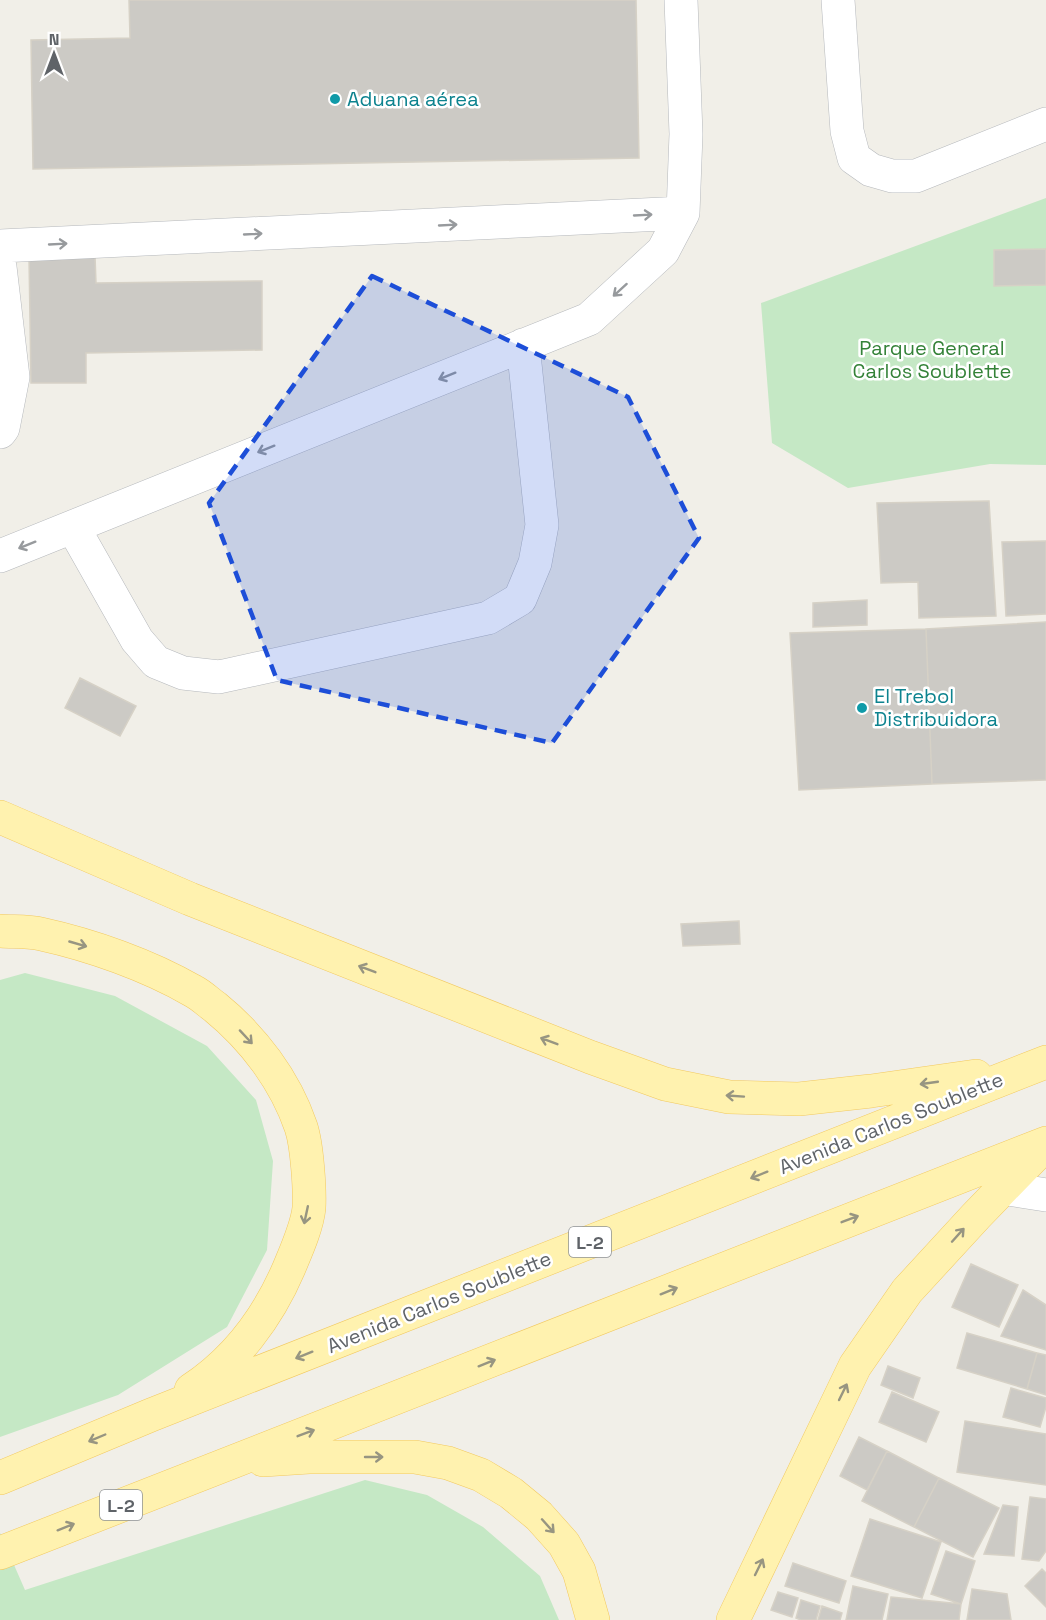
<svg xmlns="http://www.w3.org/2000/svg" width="1046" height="1620" font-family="'Space Grotesk',sans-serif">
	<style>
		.green { fill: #c5e8c5 }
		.building { fill: #cccac5; stroke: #d6d1c6; stroke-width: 1.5 }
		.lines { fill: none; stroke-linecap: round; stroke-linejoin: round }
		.minor-casing { stroke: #b5b8bc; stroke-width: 34 }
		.major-casing { stroke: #f2c960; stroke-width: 34 }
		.minor { stroke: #fff; stroke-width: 33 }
		.major { stroke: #fff2af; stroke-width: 33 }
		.oneway { stroke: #979a9d }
		.oneway2 { stroke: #979581 }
		.marked { fill: #1d4ed8; fill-opacity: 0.2; stroke: #1d4ed8; stroke-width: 4.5; stroke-dasharray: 12 8; stroke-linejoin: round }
		.culture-dot { fill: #0f9aa8; stroke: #fff; stroke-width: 2 }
		.labels { text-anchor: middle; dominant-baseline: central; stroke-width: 5; stroke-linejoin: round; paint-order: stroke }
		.shield { fill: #fff; stroke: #8f9295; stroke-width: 1.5 }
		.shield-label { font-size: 18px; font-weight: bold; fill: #5f6368 }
		.culture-label { font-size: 20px; fill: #0d838f; stroke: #fff; text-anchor: start }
		.park-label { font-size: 20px; fill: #348238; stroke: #fff }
		.street-label { font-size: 20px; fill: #5f6368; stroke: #fff }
	</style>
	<rect width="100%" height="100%" fill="#f1efe8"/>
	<path class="green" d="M1046,198V465L990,464L848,488L772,443L761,303Z
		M25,973L115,996L207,1046L256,1100L273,1161L267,1250L227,1327L118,1395L0,1437V980Z
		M365,1480L427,1495L483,1527L540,1576L559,1620H0V1533L25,1590Z"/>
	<path class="building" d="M129,0H636L639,158L33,169L31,40L130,38Z
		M1046,249V285L994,286V250Z
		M95,256L96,283L262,281V350L86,353V383H31L29,257Z
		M989,501L996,616L919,618L918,582L881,583L877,503Z
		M1046,541V614L1006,616L1002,542Z
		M867,600V625L813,627V603Z
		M1046,622V780L932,784L926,629Z
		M926,629L932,784L799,790L790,633Z
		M80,678L136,706L120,736L65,708Z
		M739,921L740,944L683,946L681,924Z
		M971,1264L1018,1285L999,1327L952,1307Z
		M1023,1290L1046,1305V1350L1001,1336Z
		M967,1333L1037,1353L1027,1389L957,1368Z
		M1037,1353L1046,1355V1395L1027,1389Z
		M888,1366L920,1378L913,1398L881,1385Z
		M1011,1388L1046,1398V1407L1040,1427L1003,1417Z
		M892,1392L939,1412L926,1442L879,1422Z
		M965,1421L1046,1434V1485L957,1472Z
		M859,1437L887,1451L867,1490L840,1476Z
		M887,1451L939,1478L914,1527L862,1501Z
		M939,1478L999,1508L973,1557L914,1527Z
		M1030,1497L1046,1499V1551L1039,1561L1022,1559Z
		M1003,1505L1018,1507L1014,1556L984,1554Z
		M870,1519L941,1542L922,1598L851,1576Z
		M946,1551L975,1561L961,1604L931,1594Z
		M793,1563L846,1581L839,1603L785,1586Z
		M1042,1569L1046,1573V1607L1025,1586Z
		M853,1586L888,1594L882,1620H846Z
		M972,1589L1007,1594L1011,1620H967Z
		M778,1592L798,1598L792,1617L771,1610Z
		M891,1597L961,1604L959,1620H887Z
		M801,1600L820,1606L816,1620H801L796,1618Z
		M822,1606L842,1613L840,1620H818Z"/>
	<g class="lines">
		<g class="minor-casing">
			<path id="minor" d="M838,0L847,131L854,158L871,170L892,176H916L1046,124
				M0,246L683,213
				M0,267L13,377L3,428L0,432
				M73,527L137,640L156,662L183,673L219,677L488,618L520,599L535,563L542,525L523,345
				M0,556L589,319L663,251L683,213L686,134L681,0
				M1002,1188L1046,1195"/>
		</g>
		<g class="major-casing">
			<path id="major" d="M0,817L190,899L590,1057L665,1084L729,1097L799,1099L871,1091L976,1076
				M0,931C13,932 28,931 41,934C91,945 148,965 193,991C201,995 208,1002 215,1007C253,1038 285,1080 301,1127C307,1145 310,1189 309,1208C307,1227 296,1251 289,1268C268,1317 235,1361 191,1390
				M263,1460L309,1457H415L448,1463L481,1475L511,1493L539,1516L564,1544L579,1571L593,1620
				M0,1478L151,1415L1046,1062
				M0,1553L1046,1143
				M733,1620L855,1366L907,1291L976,1216L1039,1151"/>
		</g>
		<use href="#minor" class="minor"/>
		<use href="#major" class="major"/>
	</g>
	<defs><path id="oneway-shaft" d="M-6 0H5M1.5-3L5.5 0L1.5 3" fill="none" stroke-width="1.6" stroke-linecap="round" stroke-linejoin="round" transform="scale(1.5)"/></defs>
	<g class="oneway">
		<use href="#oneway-shaft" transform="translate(643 215) rotate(-3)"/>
		<use href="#oneway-shaft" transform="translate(448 225) rotate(-3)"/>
		<use href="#oneway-shaft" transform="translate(253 234) rotate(-3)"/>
		<use href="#oneway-shaft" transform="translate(58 244) rotate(-3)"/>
		<use href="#oneway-shaft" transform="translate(620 290) rotate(138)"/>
		<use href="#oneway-shaft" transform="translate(447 376) rotate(158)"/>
		<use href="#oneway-shaft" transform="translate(266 449) rotate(158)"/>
		<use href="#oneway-shaft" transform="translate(27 545) rotate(158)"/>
	</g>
	<g class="oneway2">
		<use href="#oneway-shaft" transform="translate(78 944) rotate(16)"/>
		<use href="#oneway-shaft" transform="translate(367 969) rotate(-159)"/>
		<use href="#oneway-shaft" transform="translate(246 1037) rotate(47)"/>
		<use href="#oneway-shaft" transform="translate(549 1041) rotate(-159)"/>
		<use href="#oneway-shaft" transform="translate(929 1083) rotate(172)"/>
		<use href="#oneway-shaft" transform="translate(735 1096) rotate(-176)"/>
		<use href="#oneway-shaft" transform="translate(759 1175) rotate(158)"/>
		<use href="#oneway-shaft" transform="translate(306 1215) rotate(102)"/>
		<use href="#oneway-shaft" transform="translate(850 1219) rotate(-21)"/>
		<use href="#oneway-shaft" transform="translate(958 1235) rotate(-48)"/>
		<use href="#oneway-shaft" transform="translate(669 1291) rotate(-22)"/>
		<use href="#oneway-shaft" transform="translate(304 1355) rotate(158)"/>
		<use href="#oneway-shaft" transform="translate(487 1363) rotate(-22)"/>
		<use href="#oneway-shaft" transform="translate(843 1392) rotate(-64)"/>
		<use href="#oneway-shaft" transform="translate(306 1433) rotate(-21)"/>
		<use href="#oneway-shaft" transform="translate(97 1438) rotate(157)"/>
		<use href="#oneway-shaft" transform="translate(374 1457)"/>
		<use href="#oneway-shaft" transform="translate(548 1526) rotate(48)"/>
		<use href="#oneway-shaft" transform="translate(66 1527) rotate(-22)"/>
		<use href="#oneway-shaft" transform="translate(759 1567) rotate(-64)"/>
	</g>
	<path class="marked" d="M372,276L628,397L699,538L552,743L277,680L209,503Z"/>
	<g class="culture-dot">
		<circle cx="335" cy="99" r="6"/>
		<circle cx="862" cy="708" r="6"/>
	</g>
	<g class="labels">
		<g class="shield">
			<rect x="569" y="1227" width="42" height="30" rx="4.5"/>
			<rect x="100" y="1490" width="42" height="30" rx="4.5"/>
		</g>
		<g class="shield-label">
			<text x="590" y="1242">L-2</text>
			<text x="121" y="1505">L-2</text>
		</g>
		<g class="culture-label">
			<text x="347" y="99">Aduana aérea</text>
			<text x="874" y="696">El Trebol<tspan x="874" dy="23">Distribuidora</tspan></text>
		</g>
		<g class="park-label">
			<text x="932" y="348">Parque General<tspan x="932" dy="23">Carlos Soublette</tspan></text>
		</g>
		<g class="street-label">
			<text transform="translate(891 1123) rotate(-22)">Avenida Carlos Soublette</text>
			<text transform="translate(439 1302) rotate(-22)">Avenida Carlos Soublette</text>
		</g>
	</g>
	<g transform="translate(54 54)" stroke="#ffffff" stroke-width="4.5" paint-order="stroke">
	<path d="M0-4.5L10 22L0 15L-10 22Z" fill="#5f6368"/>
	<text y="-9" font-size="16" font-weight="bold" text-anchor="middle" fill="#5f6368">N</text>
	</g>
</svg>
